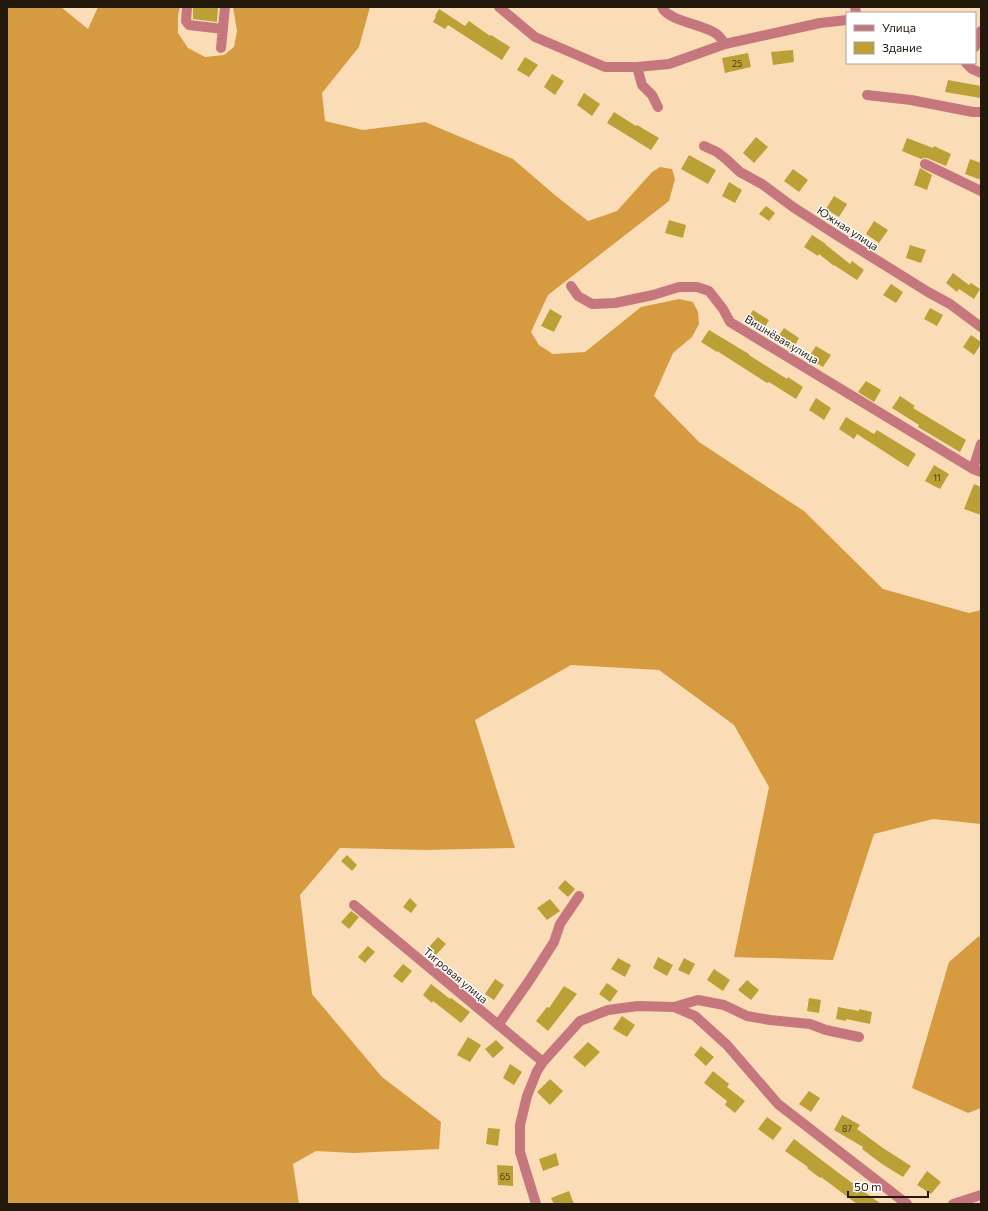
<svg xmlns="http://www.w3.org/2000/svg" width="988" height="1211" font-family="Commissioner,sans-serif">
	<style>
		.forest { fill: #d69b40 }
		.building { fill: #bba035 }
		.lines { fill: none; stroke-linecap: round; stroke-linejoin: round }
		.minor { stroke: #c6777e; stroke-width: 10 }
		.labels { text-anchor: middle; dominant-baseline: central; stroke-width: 3; stroke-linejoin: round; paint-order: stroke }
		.number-label { font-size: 9px; fill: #493b16 }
		.street-label { font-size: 11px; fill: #23190b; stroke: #fff }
	</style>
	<rect width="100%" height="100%" fill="#faddb7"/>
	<path class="forest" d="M7,7H61L88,29L98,7H180L178,15V33L188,48L205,57L224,55L234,47L237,31L233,7H370L359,47L322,93L325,121L363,130L425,122L513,159L556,196L588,221L617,211L652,172L660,167L672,169L675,179L669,201L548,295L531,332L539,345L553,354L585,352L641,307L679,299L693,302L698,312L699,324L692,337L673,353L654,396L699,442L804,511L883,589L969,613L981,610V824L933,819L874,834L833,960L734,957L769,787L734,725L659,670L571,665L475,720L515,848L426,850L340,848L300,895L312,994L382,1077L441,1122L439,1149L354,1153L316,1151L293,1164L299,1204H7Z
		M979,936L981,941V1108L968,1113L912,1088L949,962Z"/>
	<path class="building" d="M193,7H218L217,22L193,19Z
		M439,9L465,26L469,21L490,36L491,35L510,47L502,60L448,25L445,29L433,22L436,17L435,16Z
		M793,50L794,62L773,65L771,52Z
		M748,53L751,67L725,73L722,58Z
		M525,57L538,65L529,77L517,70Z
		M552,74L564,81L555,95L544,87Z
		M948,80L981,86V98L945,92Z
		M584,93L600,104L592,116L577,105Z
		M614,112L636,126L637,125L659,138L651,150L607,123Z
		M756,137L768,147L754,163L743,153Z
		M907,138L933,148L934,146L951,154L946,166L927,158H924L921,159L902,151Z
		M689,155L716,170L708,184L681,169Z
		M970,159L981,163V180L965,174Z
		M920,168L932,175L927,190L914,185Z
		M793,169L808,180L799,192L784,181Z
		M729,182L742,190L735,203L722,196Z
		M834,196L847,204L839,217L826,209Z
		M766,206L775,213L769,221L759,214Z
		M669,220L686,225L683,238L665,233Z
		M874,221L888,230L879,243L866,234Z
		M812,235L826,244H825L850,264L852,261L864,270L857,280L834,265V266L819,254L818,256L804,247Z
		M910,245L926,250L921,263L906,258Z
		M953,273L969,285L971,283L980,289L974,299L959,289L957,292L946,283Z
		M891,284L903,292L896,303L883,295Z
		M930,308L943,315L937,326L924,319Z
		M550,309L562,316L554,332L541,326Z
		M753,310L769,320L762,332L745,323Z
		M784,328L799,338L792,350L776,340Z
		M709,330L749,354V355L787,379L788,377L803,387L796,399L769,382L767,383L717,351V352L701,342Z
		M971,335L981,342V344L974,355L963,347Z
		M816,346L831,355L823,367L808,358Z
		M866,381L881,390L874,402L858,392Z
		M900,396L915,406L913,408L966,440L960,452L918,427L919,425L892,408Z
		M816,398L831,408L824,420L809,410Z
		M846,417L874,434L877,430L916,454L908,467L857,434L854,439L839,429Z
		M934,465L949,474L940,489L925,481Z
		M974,484L981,487V515L964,509Z
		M347,855L357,865L352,871L341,861Z
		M565,880L575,889L568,897L558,888Z
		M410,898L417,905L411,913L403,907Z
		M550,899L560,911L547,920L537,908Z
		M351,911L359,917L349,929L341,922Z
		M438,937L446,944L436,955L428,948Z
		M368,946L375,952L365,963L358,957Z
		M658,957L673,965L667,976L653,968Z
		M618,958L631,965L625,977L611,969Z
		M684,958L695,964L689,975L678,970Z
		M403,964L412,971L402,983L393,976Z
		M714,969L730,980L723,991L707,980Z
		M495,979L504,985L494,1000L485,994Z
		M747,980L759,990L751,1000L738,990Z
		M607,983L618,991L610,1002L599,994Z
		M431,984L450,999L451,998L470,1012L461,1023L433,1001L432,1003L423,995Z
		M564,986L577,994L548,1031L536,1021L547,1007L549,1008Z
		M809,998L821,1000L819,1013L807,1011Z
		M838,1007L859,1011V1009L872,1012L870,1024L846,1019V1021L836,1019Z
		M622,1016L635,1025L627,1037L613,1029Z
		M468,1037L481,1045L470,1062L457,1055Z
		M496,1040L504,1048L493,1058L485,1049Z
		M588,1042L600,1052L585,1067L573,1057Z
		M701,1046L714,1057L706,1066L694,1055Z
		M510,1064L522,1072L514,1085L503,1078Z
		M713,1071L729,1084L727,1087L745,1101L735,1113L725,1105L727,1101L704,1083Z
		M550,1079L563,1091L550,1105L537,1092Z
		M809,1091L820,1098L811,1112L799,1104Z
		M842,1115L860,1125L857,1129L883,1148L911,1166L903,1177L882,1164L862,1149L863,1147L834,1130Z
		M767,1117L782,1128L773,1140L758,1129Z
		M488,1128L500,1129L498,1146L486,1144Z
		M794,1139L840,1174L881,1204H857L821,1177L820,1178L807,1168L808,1167L785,1151Z
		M556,1153L559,1165L543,1171L539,1159Z
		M497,1165L513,1166V1186L498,1185Z
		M927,1171L941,1182L931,1194L917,1185Z
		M569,1191L574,1204H554L551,1198Z"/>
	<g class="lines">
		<path class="minor" d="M187,7L186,21L189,25L223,29
			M499,7L535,37L605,67H637L669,64L725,44L820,23L847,20
			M662,7C668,21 702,24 715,33C719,35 722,40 725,44
			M855,7L856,13
			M975,47L977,38L981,31
			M221,48L225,7
			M966,63L972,69L981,73
			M637,67L642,85L652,95L658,107
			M867,95L911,100L973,112H981
			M704,146L717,152L726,159L740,172L762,184L793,207L838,236L928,292L950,304L981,327
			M925,164L981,191
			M571,286L578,296L592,304L615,303L653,295L679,287H697L709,291L723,309L730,322L973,469L981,472
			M973,469L981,444
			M354,905L543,1062
			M674,1007L698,1000L724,1005L747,1016L770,1020L810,1024L826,1030L859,1037
			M498,1025L529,981L554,942L560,924L579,896
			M536,1204L520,1152V1125L527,1096L537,1071L543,1062L580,1021L608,1010L638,1006L674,1007L695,1016L727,1045L778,1104L907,1204
			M953,1204L981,1195"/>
	</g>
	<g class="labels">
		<g class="number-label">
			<text x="737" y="63">25</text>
			<text x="937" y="477">11</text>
			<text x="847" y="1128">87</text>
			<text x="505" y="1176">65</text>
		</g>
		<g class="street-label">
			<text transform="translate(848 228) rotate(33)">Южная улица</text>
			<text transform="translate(782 339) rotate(31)">Вишнёвая улица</text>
			<text transform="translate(456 975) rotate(40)">Тигровая улица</text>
		</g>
	</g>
	<rect width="988" height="1211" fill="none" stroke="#23190b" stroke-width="16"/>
	<rect x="846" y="12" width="130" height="52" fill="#ffffff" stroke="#a7a39d"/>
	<rect x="854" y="25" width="20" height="6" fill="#c6777e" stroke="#a7a39d"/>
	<text x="882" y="32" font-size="12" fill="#23190b">Улица</text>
	<rect x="854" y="42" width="20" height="12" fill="#bba035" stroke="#a7a39d"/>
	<text x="882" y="52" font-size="12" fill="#23190b">Здание</text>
	<path d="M848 1191v6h80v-6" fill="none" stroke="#23190b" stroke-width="2"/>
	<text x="854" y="1191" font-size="12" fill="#23190b" stroke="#ffffff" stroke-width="3" paint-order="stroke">50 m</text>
</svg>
